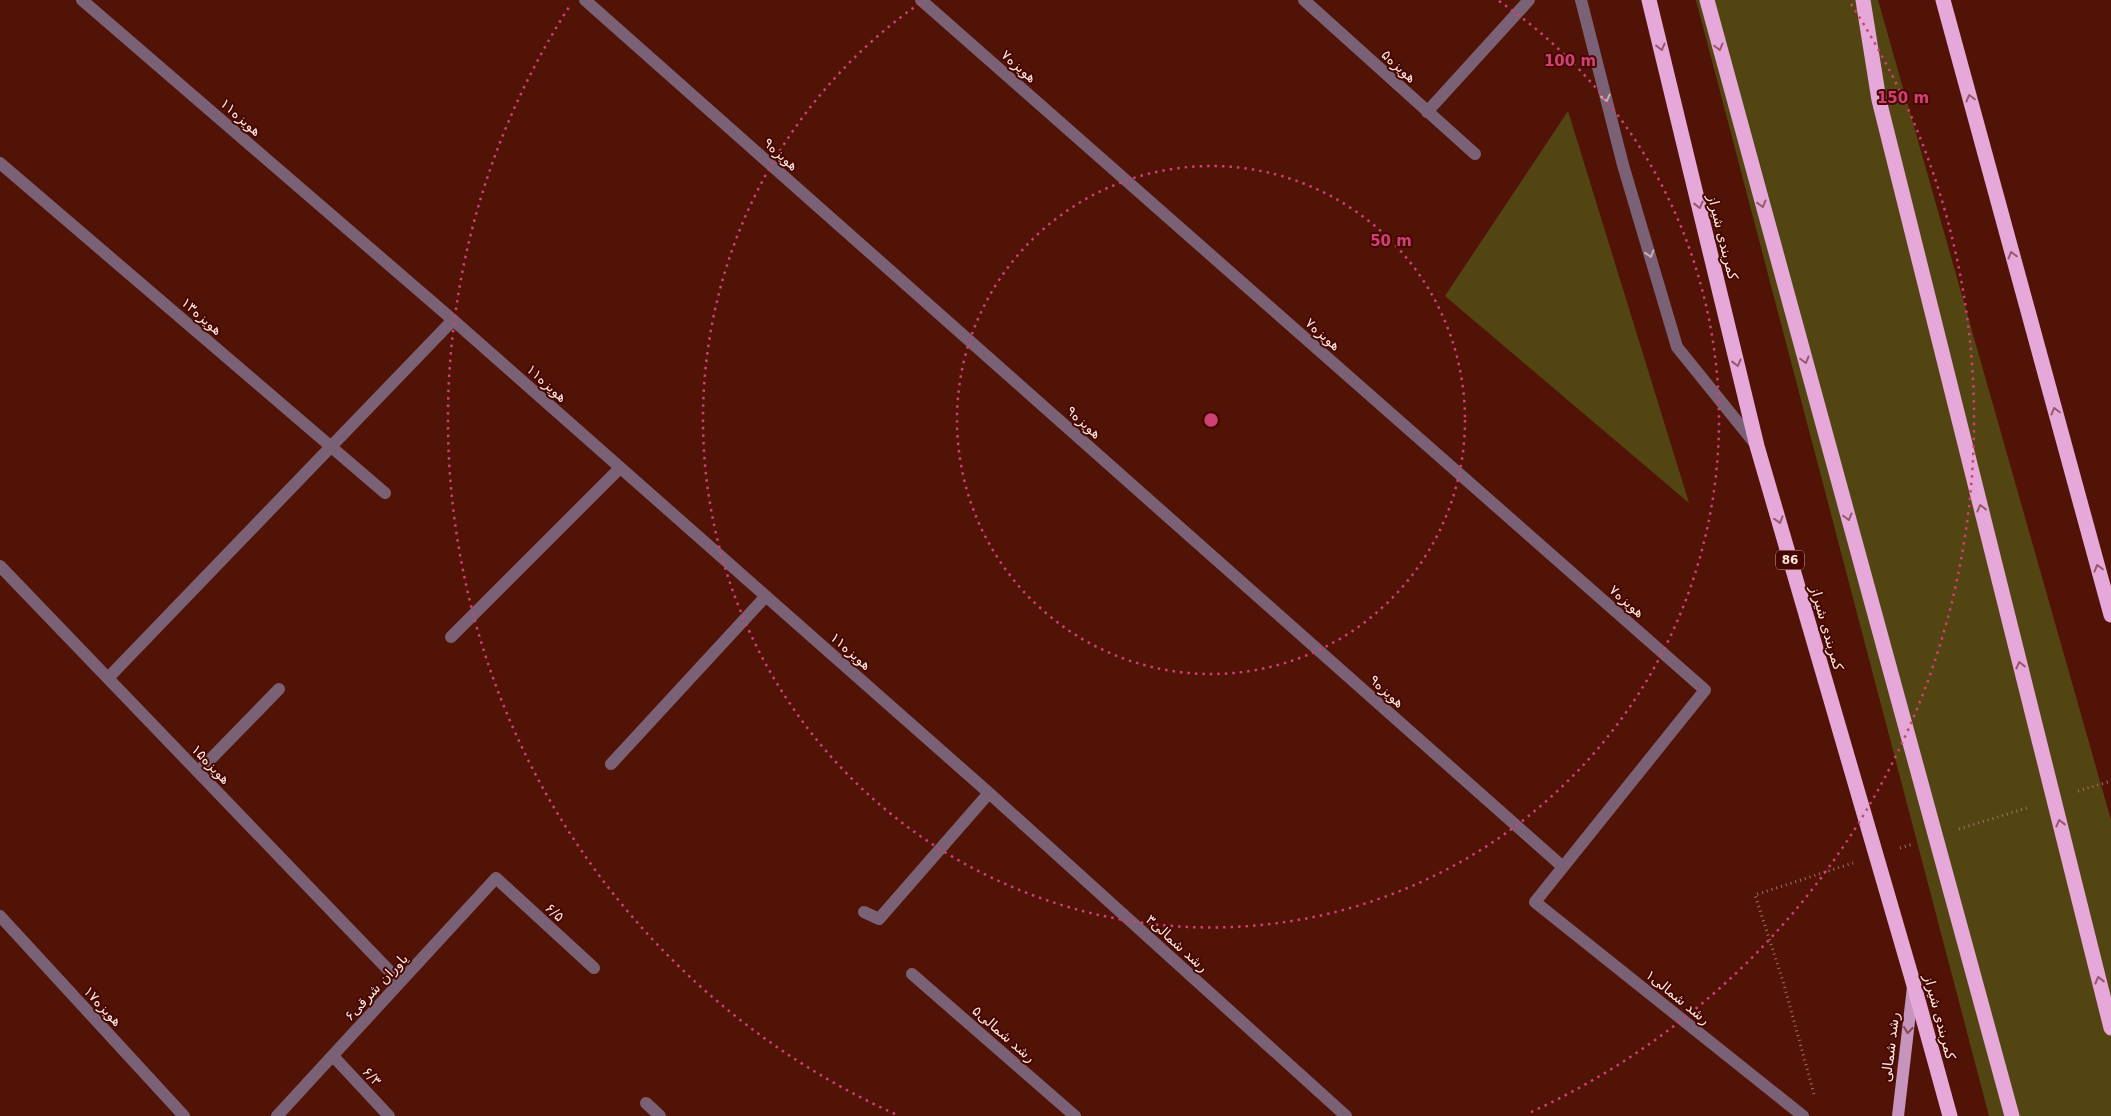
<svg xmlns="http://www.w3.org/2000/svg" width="2111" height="1116" font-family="'DejaVu Sans','Noto Naskh Arabic',sans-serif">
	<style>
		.green { fill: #534512 }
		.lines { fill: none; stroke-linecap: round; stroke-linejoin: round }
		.path { stroke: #9f7167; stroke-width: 3; stroke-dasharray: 1 4; stroke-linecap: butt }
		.minor { stroke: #7a6175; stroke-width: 12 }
		.major { stroke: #c694bd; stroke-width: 12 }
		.highway { stroke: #e5a8d9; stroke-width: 15 }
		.oneway { stroke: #96586c }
		.oneway2 { stroke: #c8afb3 }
		.oneway3 { stroke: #804655 }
		.ring { fill: none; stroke: #ce4175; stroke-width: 2.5; stroke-dasharray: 2.5 5 }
		.labels { text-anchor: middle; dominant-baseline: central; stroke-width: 4; stroke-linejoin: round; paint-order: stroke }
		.shield { fill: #460700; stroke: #c5a19b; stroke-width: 1 }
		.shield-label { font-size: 12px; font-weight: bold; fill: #fce3dd }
		.street-label { font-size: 14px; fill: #fce3dd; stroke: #460700 }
		.centre { fill: #ce4175; stroke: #460700; stroke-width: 2.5 }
		.ring-label { font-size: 15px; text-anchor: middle; font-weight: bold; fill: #ce4175; stroke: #460700; stroke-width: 4; stroke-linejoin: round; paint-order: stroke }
	</style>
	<rect width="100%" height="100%" fill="#521307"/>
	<path class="green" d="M1696,0H1878L2111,820V1116H1989Z
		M1568,111L1689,503L1445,296Z"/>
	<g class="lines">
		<path class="path" d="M2078,791L2111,781
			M1959,829L2030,807
			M1900,848L1913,844
			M1814,1094L1783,981L1755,895L1853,863"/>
		<path class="minor" d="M82,0L453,320L989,793L1346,1116
			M585,0L1563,867
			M921,0L1705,690L1535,902L1803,1116
			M1304,0L1475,154
			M1581,0L1623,165L1677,347L1757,446
			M1427,112L1529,0
			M0,163L385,493
			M0,566L400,982
			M451,637L620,468
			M108,678L453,320
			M611,764L766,596
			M198,772L279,689
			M864,912L879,919L989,793
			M0,916L184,1116
			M912,974L1075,1116
			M333,1056L389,1116
			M646,1103L660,1116
			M277,1116L496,878L594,968"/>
		<path class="major" d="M1898,1116L1913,987"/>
		<path class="highway" d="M1649,0L1757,446L1913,982L1950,1116
			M1707,0L2012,1116
			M1863,0L1879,100L2111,1028
			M1943,0L2111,615"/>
	</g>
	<defs><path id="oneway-chevron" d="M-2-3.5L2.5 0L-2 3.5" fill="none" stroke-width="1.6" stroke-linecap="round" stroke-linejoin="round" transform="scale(1.25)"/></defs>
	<g class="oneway">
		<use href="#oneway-chevron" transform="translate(1661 47) rotate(76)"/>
		<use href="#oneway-chevron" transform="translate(1719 47) rotate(75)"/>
		<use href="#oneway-chevron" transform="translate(1970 98) rotate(-105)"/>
		<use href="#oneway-chevron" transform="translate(1762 204) rotate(75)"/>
		<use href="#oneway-chevron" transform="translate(1699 205) rotate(76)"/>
		<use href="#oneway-chevron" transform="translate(2012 255) rotate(-105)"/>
		<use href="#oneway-chevron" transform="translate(1805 360) rotate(75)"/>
		<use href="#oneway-chevron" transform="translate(1737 363) rotate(76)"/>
		<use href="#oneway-chevron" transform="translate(2055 411) rotate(-105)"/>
		<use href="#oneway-chevron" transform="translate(1981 508) rotate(-104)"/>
		<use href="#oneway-chevron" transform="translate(1848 517) rotate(75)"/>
		<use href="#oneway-chevron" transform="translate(1779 520) rotate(74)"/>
		<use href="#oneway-chevron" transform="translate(2098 568) rotate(-105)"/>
		<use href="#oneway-chevron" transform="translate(2020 665) rotate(-104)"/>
		<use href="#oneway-chevron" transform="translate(2060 823) rotate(-104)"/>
		<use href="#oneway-chevron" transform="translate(2099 980) rotate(-104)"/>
	</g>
	<g class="oneway2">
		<use href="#oneway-chevron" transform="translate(1606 98) rotate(76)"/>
		<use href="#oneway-chevron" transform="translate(1650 254) rotate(73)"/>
	</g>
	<use class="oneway3" href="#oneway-chevron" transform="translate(1908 1030) rotate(97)"/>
	<g class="ring">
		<circle cx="1211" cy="420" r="254"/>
		<path d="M1499 1A508 508 0 1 1 923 1"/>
		<path d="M895 1114A763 763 0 0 1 571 4M1851 4A763 763 0 0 1 1527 1114"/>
	</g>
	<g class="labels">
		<rect class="shield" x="1776" y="550.5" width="28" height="19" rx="4"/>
		<g class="shield-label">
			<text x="1790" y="560">86</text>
		</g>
		<g class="street-label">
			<text transform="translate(1019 66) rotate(41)">هویزه۷</text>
			<text transform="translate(1399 66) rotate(42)">هویزه۵</text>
			<text transform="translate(241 117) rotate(41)">هویزه۱۱</text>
			<text transform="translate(781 154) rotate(42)">هویزه۹</text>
			<text transform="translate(1723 237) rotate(76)">کمربندی شیراز</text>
			<text transform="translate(202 316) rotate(41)">هویزه۱۳</text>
			<text transform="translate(1323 334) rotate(41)">هویزه۷</text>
			<text transform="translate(547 383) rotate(42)">هویزه۱۱</text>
			<text transform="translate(1084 422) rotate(42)">هویزه۹</text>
			<text transform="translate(1627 601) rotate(41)">هویزه۷</text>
			<text transform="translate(1827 628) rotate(74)">کمربندی شیراز</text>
			<text transform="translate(851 651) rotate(41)">هویزه۱۱</text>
			<text transform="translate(1387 691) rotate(42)">هویزه۹</text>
			<text transform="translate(211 764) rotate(46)">هویزه۱۵</text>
			<text transform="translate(555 912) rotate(43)">۶/۵</text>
			<text transform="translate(1177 943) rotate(42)">رشد شمالی۳</text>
			<text transform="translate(376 987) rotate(-47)">یاوران شرقی۶</text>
			<text transform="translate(1678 997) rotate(39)">رشد شمالی۱</text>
			<text transform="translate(103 1006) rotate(47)">هویزه۱۷</text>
			<text transform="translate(1940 1017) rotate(75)">کمربندی شیراز</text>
			<text transform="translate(1004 1034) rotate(41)">رشد شمالی۵</text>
			<text transform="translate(1890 1047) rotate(-83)">رشد شمالی</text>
			<text transform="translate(372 1076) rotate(47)">۶/۳</text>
		</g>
	</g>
	<circle cx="1211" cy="420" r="8" class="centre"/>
	<g class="ring-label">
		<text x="1570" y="66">100 m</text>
		<text x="1903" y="103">150 m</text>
		<text x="1391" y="246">50 m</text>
	</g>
</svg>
